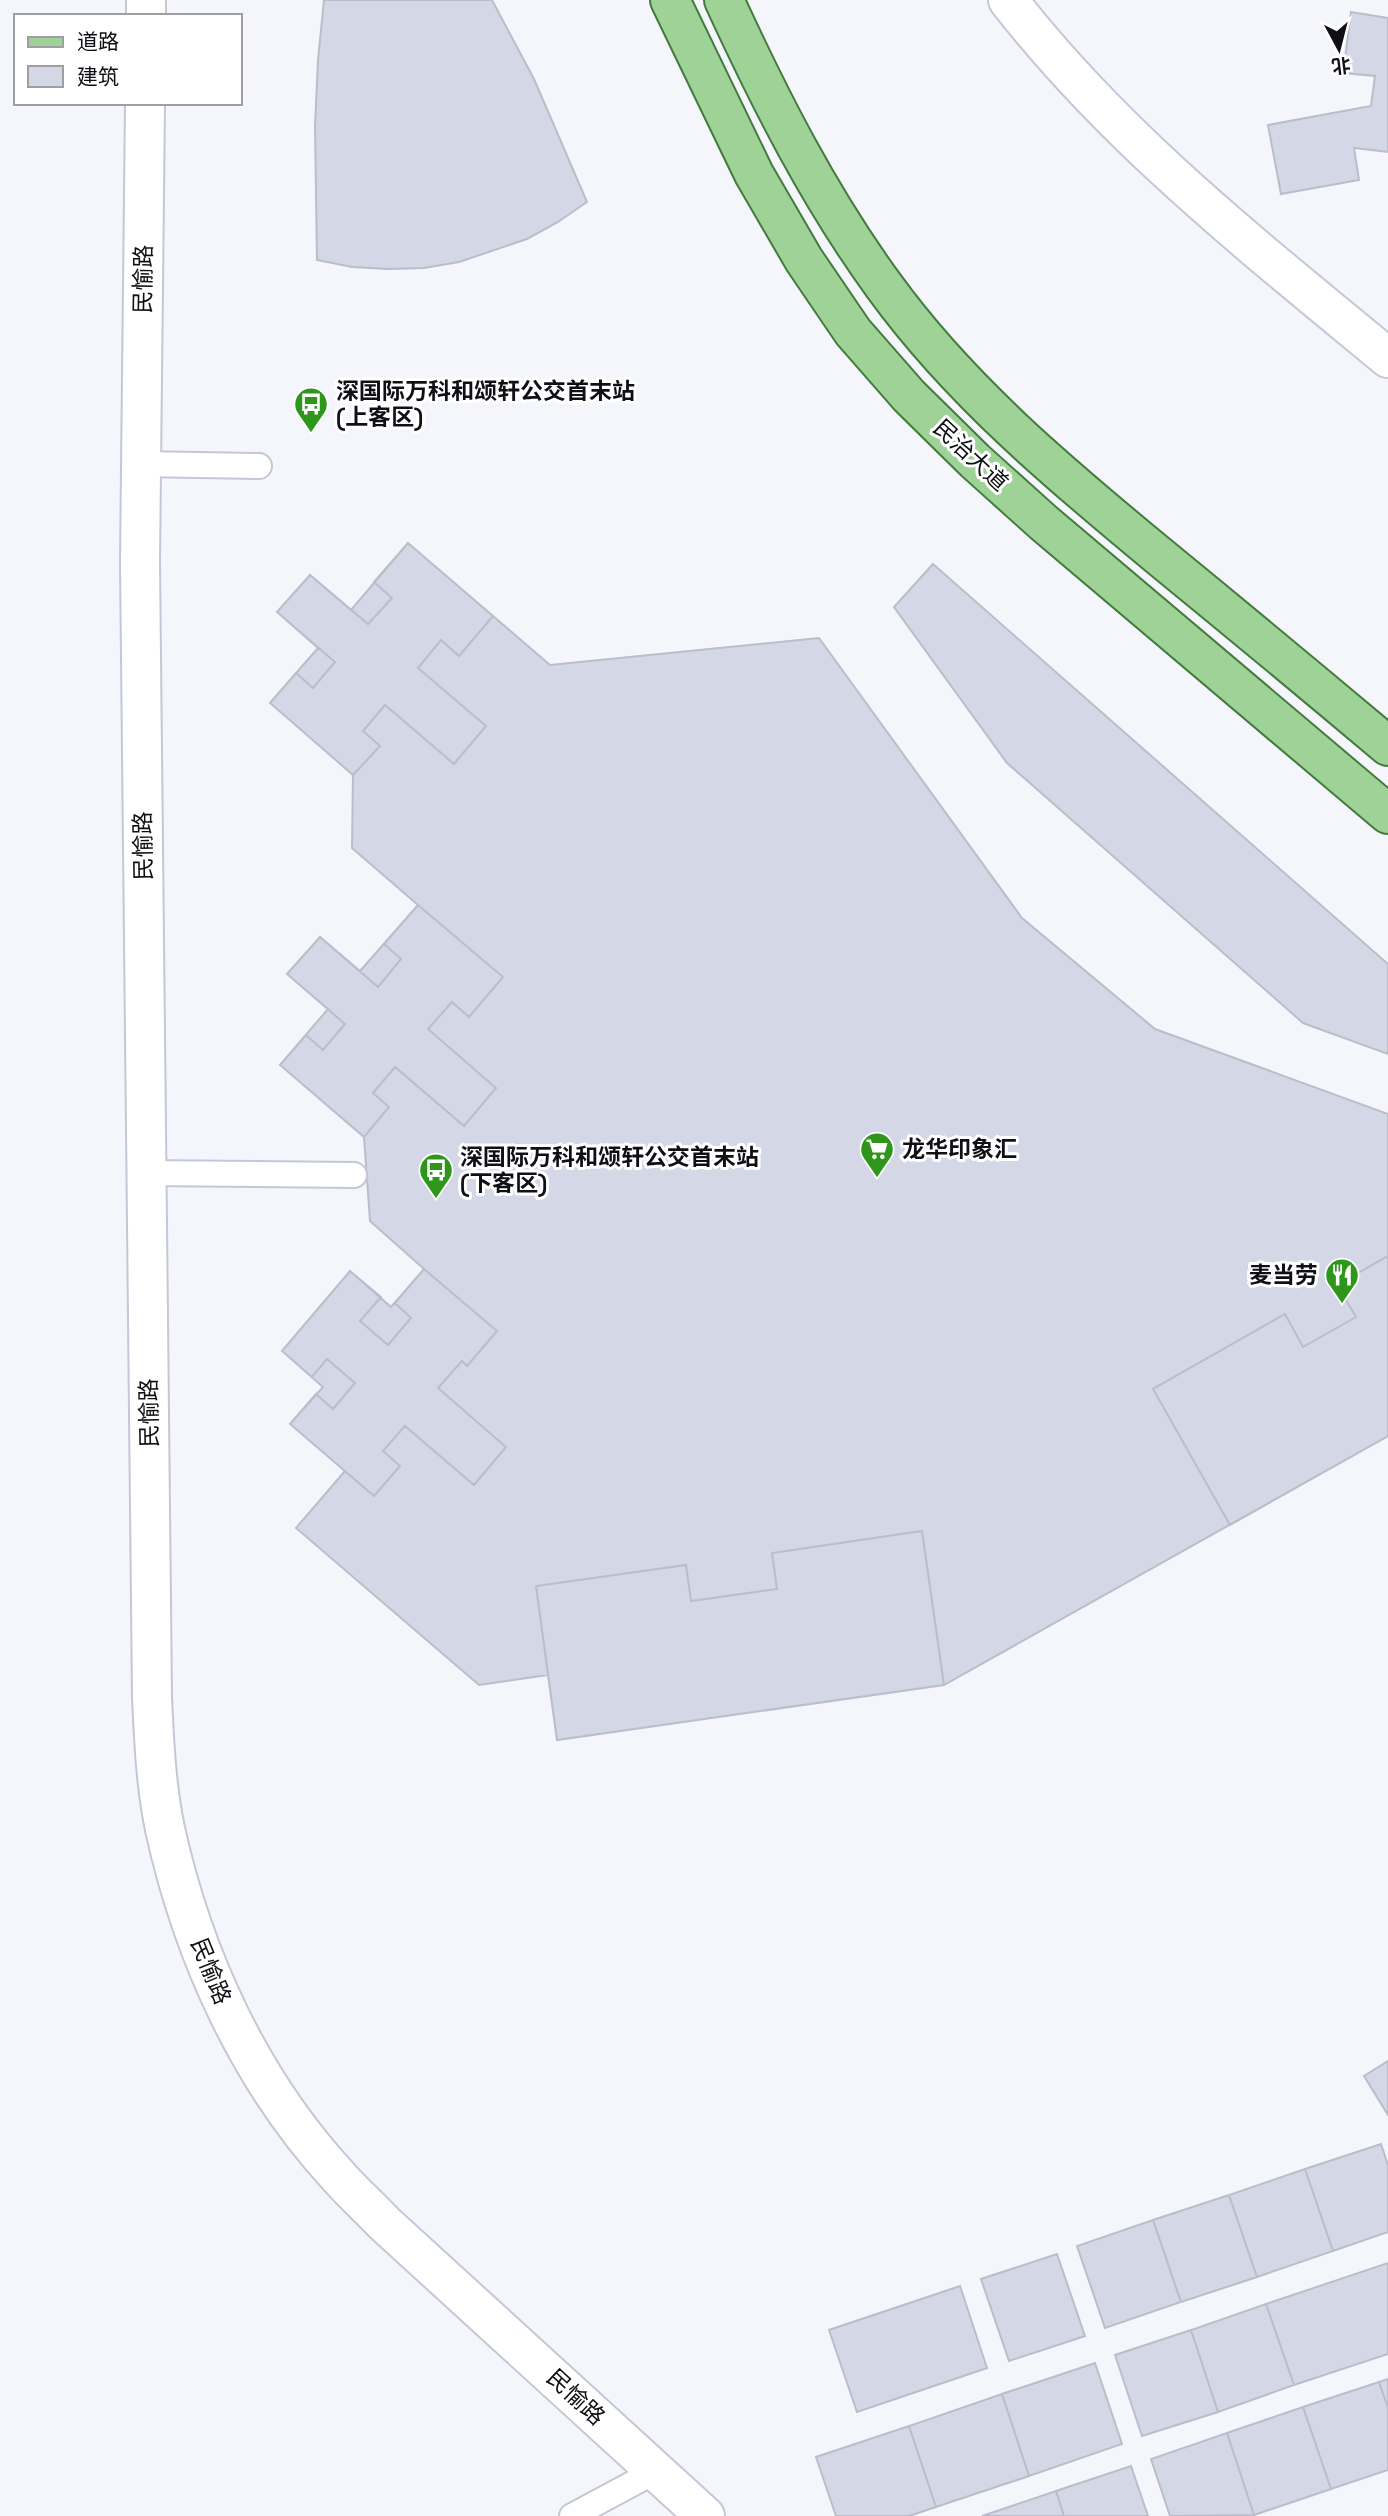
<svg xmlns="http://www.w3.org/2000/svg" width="1388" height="2516" font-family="'Space Grotesk','Noto Sans SC',sans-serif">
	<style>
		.building { fill: #d4d7e6; stroke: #babdcb; stroke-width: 2 }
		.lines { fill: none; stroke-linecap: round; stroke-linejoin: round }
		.lane-casing { stroke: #c4c7d5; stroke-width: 28 }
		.street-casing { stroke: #c4c7d5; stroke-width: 42 }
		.secondary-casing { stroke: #c4c7d5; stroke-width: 42 }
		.primary-casing { stroke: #437b3c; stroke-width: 42 }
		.lane { stroke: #fff; stroke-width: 24 }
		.street { stroke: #fff; stroke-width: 38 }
		.secondary { stroke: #fff; stroke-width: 38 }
		.primary { stroke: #9fd297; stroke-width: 38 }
		.labels { text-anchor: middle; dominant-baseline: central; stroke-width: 6; stroke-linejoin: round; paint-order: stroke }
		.street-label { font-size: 23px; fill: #0f1014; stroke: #fff }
		.poi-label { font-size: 23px; font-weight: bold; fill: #0f1014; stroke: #fff; text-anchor: start }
	</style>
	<rect width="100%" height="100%" fill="#f5f6fc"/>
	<path class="building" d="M324,0H492L534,79L587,202L558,222L527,239L459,262L424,268L388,269L352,267L317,260L315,126L318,60Z
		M1351,12L1388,18V152L1354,148L1359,180L1281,194L1268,125L1371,106L1375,76L1343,73Z
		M408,543L550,665L819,638L1022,918L1155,1029L1388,1114V1436L944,1685L557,1740L548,1675L479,1685L296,1528L345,1471L290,1424L323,1387L282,1351L350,1271L391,1307L424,1269L370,1221L364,1137L280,1065L328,1009L287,974L320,937L360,971L418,905L352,848L353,775L270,703L318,648L277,612L310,575L351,610Z
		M408,543L493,616L459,656L441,640L418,668L486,726L454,764L385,705L363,731L380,746L353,775L270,703L296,673L313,688L335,662L277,612L310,575L368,624L392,598L374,582Z
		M933,564L1388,964V1054L1303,1023L1007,763L894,607Z
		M418,905L503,977L469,1017L452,1002L428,1029L496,1088L464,1126L395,1067L373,1093L389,1107L364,1137L280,1065L306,1035L323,1050L345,1024L287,974L320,937L378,987L401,959L384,944Z
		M1388,1256V1436L1230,1525L1153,1389L1285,1314L1303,1347L1356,1317L1337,1285Z
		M424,1269L497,1331L467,1366L462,1361L438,1388L506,1447L474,1485L405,1426L383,1451L400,1466L374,1496L290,1424L316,1394L333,1409L355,1383L327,1359L312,1377L282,1351L350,1271L381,1297L360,1321L388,1345L411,1318L395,1303Z
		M922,1531L944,1685L557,1740L536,1586L686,1565L691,1601L777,1589L772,1553Z
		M1388,2061V2115L1364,2076Z
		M1381,2144L1388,2165V2232L1333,2251L1305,2169Z
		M1305,2169L1333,2251L1257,2277L1229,2195Z
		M1229,2195L1257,2277L1181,2302L1153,2220Z
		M1153,2220L1181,2302L1105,2328L1077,2246Z
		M1057,2254L1085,2336L1009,2361L981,2279Z
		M1388,2263V2354L1294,2385L1266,2304Z
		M960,2286L987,2368L857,2412L829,2330Z
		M1266,2304L1294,2385L1218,2412L1191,2330Z
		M1191,2330L1218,2412L1142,2436L1115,2355Z
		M1095,2363L1122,2444L1029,2476L1002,2394Z
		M1388,2379V2408L1379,2382Z
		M1379,2382L1388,2408V2470L1331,2489L1303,2407Z
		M1002,2394L1029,2476L936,2507L909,2426Z
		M1303,2407L1331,2489L1254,2515L1227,2433Z
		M909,2426L936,2507L909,2516H836L816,2457Z
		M1227,2433L1254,2515L1170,2516L1151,2459Z
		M1131,2466L1148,2516H1064L1056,2491Z
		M1056,2491L1064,2516H982Z"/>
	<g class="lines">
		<g class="lane-casing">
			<path id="lane" d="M141,464L259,466
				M146,1173L354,1175
				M572,2516L656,2471"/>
		</g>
		<g class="street-casing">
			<path id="street" d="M1008,0C1116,139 1254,247 1388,358"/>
		</g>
		<g class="secondary-casing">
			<path id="secondary" d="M146,16V0
				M145,103L140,562L152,1697C154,1741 156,1786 165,1829C193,1956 250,2081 339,2177C353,2193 369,2207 384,2223L705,2516"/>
		</g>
		<g class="primary-casing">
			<path id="primary" d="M670,0L754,174L804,260L853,332L909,396L975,461L1044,523L1388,814
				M724,0C770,100 819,197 884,286C960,391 1061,475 1159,556C1236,619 1312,682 1388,746"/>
		</g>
		<use href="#lane" class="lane"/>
		<use href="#street" class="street"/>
		<use href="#secondary" class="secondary"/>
		<use href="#primary" class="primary"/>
	</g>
	<defs>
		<g id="bus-pin" transform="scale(1.75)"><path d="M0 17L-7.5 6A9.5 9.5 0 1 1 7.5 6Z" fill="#2f961c" stroke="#fff"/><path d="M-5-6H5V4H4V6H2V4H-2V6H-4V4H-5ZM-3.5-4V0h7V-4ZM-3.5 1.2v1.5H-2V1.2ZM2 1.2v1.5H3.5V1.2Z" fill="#fff"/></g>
		<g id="supermarket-pin" transform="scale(1.75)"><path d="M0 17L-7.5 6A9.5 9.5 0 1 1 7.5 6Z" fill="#2f961c" stroke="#fff"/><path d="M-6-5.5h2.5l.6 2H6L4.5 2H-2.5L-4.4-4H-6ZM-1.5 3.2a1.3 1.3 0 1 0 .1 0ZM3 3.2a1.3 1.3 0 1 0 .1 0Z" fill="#fff"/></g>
		<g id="restaurant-pin" transform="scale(1.75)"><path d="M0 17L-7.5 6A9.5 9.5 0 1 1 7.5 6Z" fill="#2f961c" stroke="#fff"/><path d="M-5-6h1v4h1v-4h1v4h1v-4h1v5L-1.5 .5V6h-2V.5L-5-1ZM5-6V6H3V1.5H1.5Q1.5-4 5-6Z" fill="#fff"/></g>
	</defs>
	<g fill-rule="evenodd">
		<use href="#bus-pin" x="311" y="404"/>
		<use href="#supermarket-pin" x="877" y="1149"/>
		<use href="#bus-pin" x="436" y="1170"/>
		<use href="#restaurant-pin" x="1342" y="1275"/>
	</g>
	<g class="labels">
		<g class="street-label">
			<text transform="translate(143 279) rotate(-89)">民愉路</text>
			<text transform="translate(971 455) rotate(43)">民治大道</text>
			<text transform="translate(143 846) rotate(-91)">民愉路</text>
			<text transform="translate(149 1413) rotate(-91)">民愉路</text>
			<text transform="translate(211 1971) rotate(68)">民愉路</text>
			<text transform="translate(576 2397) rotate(43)">民愉路</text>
		</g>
		<g class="poi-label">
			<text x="336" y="391">深国际万科和颂轩公交首末站<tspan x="336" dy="26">(上客区)</tspan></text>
			<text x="902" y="1149">龙华印象汇</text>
			<text x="460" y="1157">深国际万科和颂轩公交首末站<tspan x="460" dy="26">(下客区)</tspan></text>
			<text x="1318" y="1275" text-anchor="end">麦当劳</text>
		</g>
	</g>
	<rect x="14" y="14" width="228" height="91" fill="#ffffff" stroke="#9f9fa1" stroke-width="2"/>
	<rect x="28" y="37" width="35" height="10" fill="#9fd297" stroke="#9f9fa1" stroke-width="2"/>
	<text x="77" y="49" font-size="21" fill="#0f1014">道路</text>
	<rect x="28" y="66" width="35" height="21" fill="#d4d7e6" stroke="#9f9fa1" stroke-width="2"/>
	<text x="77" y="84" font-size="21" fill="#0f1014">建筑</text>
	<g transform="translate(1339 49) rotate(173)" stroke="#ffffff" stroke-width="5" paint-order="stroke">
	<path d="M0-5L12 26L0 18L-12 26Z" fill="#0f1014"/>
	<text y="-10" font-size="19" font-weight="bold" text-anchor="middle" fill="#0f1014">北</text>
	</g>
</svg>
